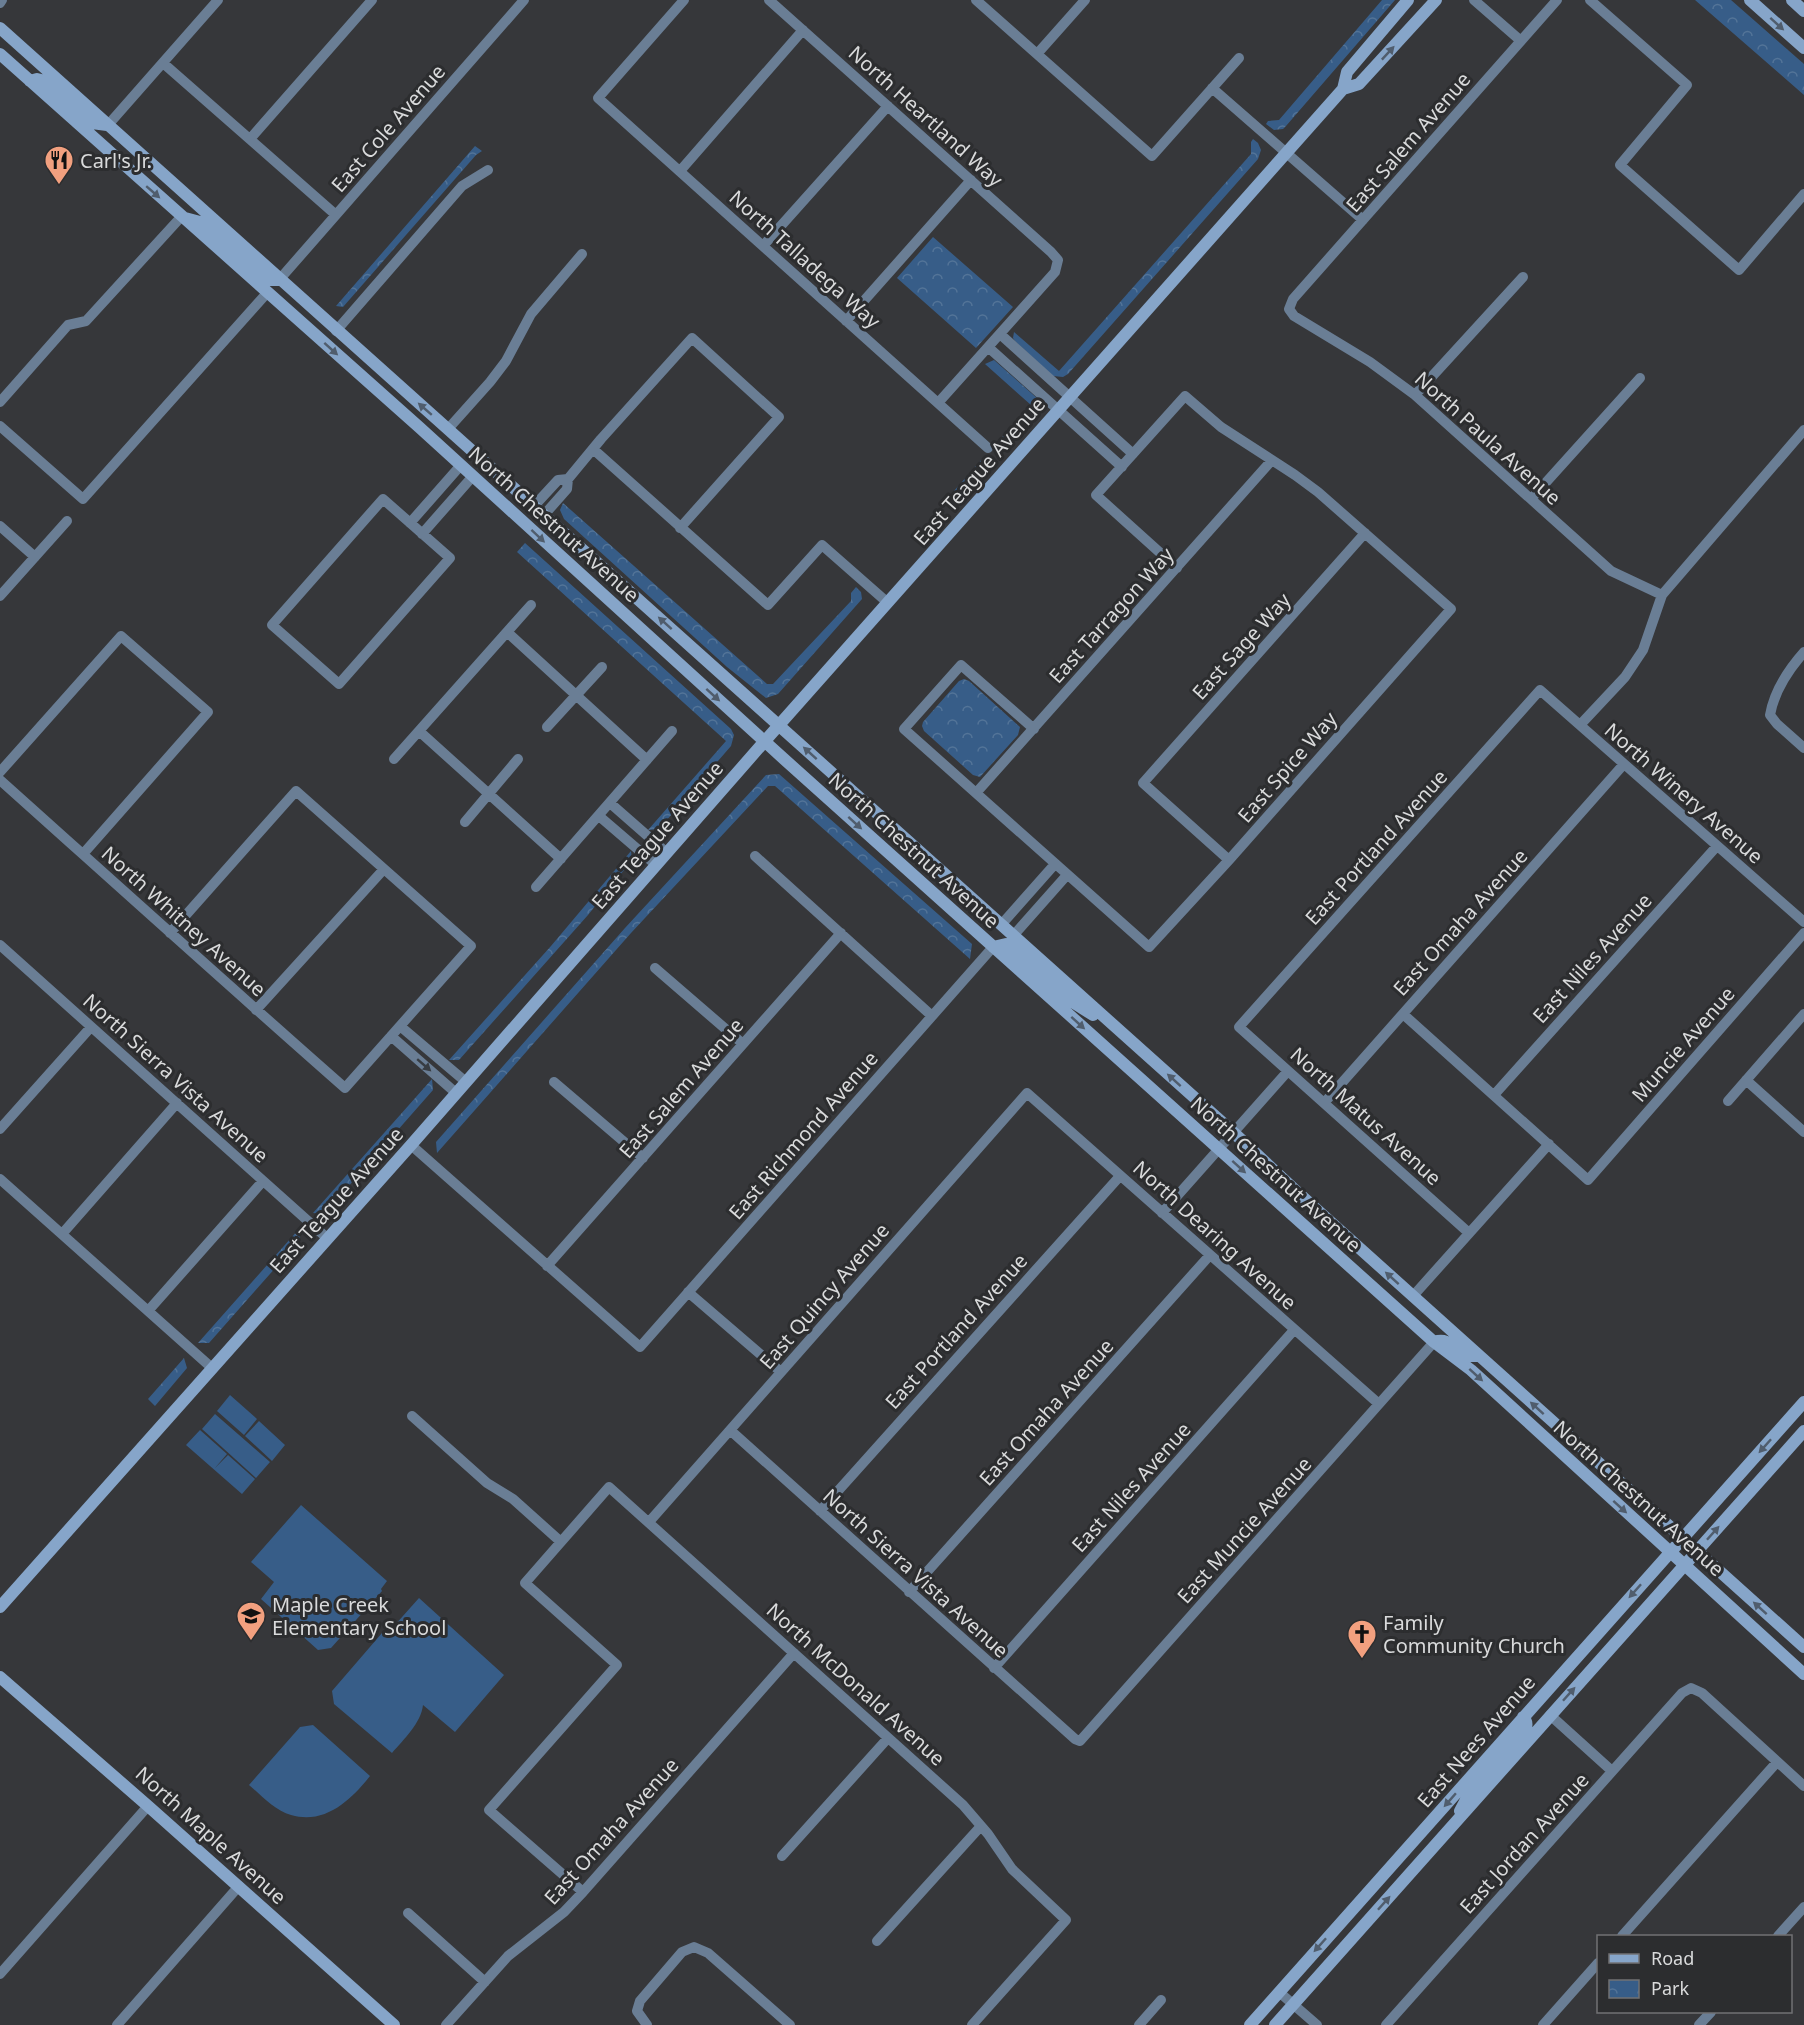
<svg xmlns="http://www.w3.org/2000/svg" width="1804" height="2025" font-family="'Noto Sans',sans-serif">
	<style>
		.park { fill: url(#park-crowns) }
		.pitch { fill: #375d88 }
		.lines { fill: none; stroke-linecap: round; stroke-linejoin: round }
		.street { stroke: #6a7e95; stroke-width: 10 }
		.secondary { stroke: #86a5c9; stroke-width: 12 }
		.oneway { fill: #505d6d }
		.oneway2 { fill: #383d43 }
		.labels { text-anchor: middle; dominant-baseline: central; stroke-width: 6; stroke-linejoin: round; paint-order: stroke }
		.street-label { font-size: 20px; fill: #d9dadb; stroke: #2c2d2f }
		.poi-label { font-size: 20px; fill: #d9dadb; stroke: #2c2d2f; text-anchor: start }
	</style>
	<defs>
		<pattern id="park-crowns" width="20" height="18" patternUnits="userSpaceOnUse" patternTransform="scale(1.5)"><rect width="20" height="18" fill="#375d88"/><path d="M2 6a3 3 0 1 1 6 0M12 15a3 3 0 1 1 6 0" fill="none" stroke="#537498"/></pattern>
	</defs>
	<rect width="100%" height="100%" fill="#36373a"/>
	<path class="park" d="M1382,0H1395L1286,126L1283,129L1274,130L1266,124L1268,121L1279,120Z
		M1695,0H1731L1804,64V95Z
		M1253,139L1258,143L1261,150L1258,159L1068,374L1063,377L1053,376L1015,341L1013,338L1014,332L1059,371L1251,154V142Z
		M475,146L482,151L476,155L343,307L336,306Z
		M933,237L1013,307L976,348L897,278Z
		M994,360L1038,399L1037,408L1004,444L997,443L1031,405L985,364Z
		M984,457L986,464L983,468L959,496L954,491Z
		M563,503L767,684H773L851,601V593L856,587L861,592L862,599L778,694L766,698L727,667L564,519L560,510Z
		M525,543L731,729L734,735L731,746L659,829L648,830L726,741L517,552Z
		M964,679L969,681L1020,727L1018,735L980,777L973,775L924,731L922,726L923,722L959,681Z
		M779,774L972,944L970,959L775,786H768L631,933L437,1153L436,1142L625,928L766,775Z
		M631,851L632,860L588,915L459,1060H449L551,946Z
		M432,1079L433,1090L324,1214L313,1213Z
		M299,1229L300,1240L209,1343H198Z
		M184,1358L187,1368L155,1406L148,1399Z"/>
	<path class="pitch" d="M230,1395L257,1419L244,1435L217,1411Z
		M215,1414L270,1462L256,1478L202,1429Z
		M259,1421L285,1445L272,1461L245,1436Z
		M200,1430L227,1454L215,1468L228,1455L255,1479L242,1494L186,1445Z
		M301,1505L387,1581L381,1589L382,1591L331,1648L318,1650L261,1599L274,1582L251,1562Z
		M419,1598L504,1675L455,1732L423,1705C421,1723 404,1739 392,1753L334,1704L332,1691L382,1633L386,1635Z
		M313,1725L370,1776C351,1800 325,1825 291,1815C275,1811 261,1795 249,1785L300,1727Z"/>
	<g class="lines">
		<path class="street" d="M684,0L598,98L988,448
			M769,0L1051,252L1058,260L1055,272L938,403
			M976,0L1152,156L1239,58
			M1474,0L1521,41
			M1557,0L1293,299L1289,309L1294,316L1370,362L1415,395L1611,571L1662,595
			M1590,0L1687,85L1620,165L1739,270L1804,194
			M0,3L2,0
			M1037,54L1085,0
			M163,63L336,215
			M1212,88L1363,220
			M108,125L218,0
			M250,139L372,0
			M680,171L803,30
			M763,246L888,106
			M279,280L524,0
			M846,321L971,180
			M336,331L462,186L488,170
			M1000,334L1133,454
			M988,347L1122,467
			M1415,395L1523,277
			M0,402L68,325L86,321L181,217
			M0,426L83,499L267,293
			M448,429L490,382L506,361L531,314L582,254
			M593,449L768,605L822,545L888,603
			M383,499L450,558L339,684L272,625Z
			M1531,499L1640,378
			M534,506L558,480L568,479
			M544,515L567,489L568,479L601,439L692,338L779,417L680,528
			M410,523L461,465
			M0,526L35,557
			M422,534L473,476
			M0,596L67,521
			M507,632L647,760
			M1804,652C1789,669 1774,692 1770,715L1777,724L1804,748
			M1580,725L1625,677L1643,650L1662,595L1804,430
			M547,727L602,667
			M1034,729L961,665L904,729L1149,947L1229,860L1451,609L1318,492L1295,475L1221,427L1185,396L1096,495L1177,568
			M419,731L561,859
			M394,759L531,605
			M0,772L121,636L208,712L83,854
			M0,780C115,883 229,986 345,1088L471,946L296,791L170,933
			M976,793L1272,460
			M610,803L667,853
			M599,816L656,865
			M465,822L518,759
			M755,856L932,1016
			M1229,860L1143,783L1365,533
			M536,887L672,731
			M1001,925L1055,864
			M1013,936L1067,875
			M0,945L327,1238
			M655,968L743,1044
			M256,1010L384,869
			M1403,1014L1588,1180L1804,933
			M400,1026L466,1082
			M391,1036L456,1093
			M1746,1080L1804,1132
			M554,1082L643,1158
			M1494,1095L1717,846
			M1728,1101L1804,1014
			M1324,1103L1624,764
			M0,1129L91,1027
			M411,1145L640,1347L993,947
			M0,1179L212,1368
			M1162,1213L1288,1071
			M1469,1233L1239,1027L1540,690L1804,922
			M62,1234L177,1103
			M547,1266L841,933
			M688,1292L781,1372
			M1413,1296L1549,1144
			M148,1311L263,1181
			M412,1416L487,1483L513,1499L561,1542
			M730,1430L1075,1739L1080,1741L1434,1342
			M820,1511L1120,1176
			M649,1522L1027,1093L1379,1404
			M909,1592L1210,1255
			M994,1668L1294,1330
			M1550,1715L1612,1771
			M782,1856L888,1738
			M583,1892L489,1810L617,1665L525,1583L609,1487L963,1805L988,1834L1012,1869L1066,1920L972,2025
			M408,1913L485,1982
			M1622,1936L1777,1762
			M1778,1936L1804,1907
			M877,1941L981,1826
			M0,1974L148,1806
			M1279,1992L1317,2025
			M117,2025L239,1886
			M446,2025L508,1956L564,1912L583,1892L794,1653
			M647,2025L637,2011L640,2001L682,1952L694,1947L708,1953L790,2025
			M1139,2025L1161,2000
			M1386,2025L1682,1693L1691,1688L1702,1693L1804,1786
			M1543,2025L1598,1963
			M1699,2025L1711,2012"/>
		<path class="secondary" d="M1750,0L1804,48
			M1792,0L1804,11
			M0,28L1234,1133L1297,1192L1804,1647
			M0,54L419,427L784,759L1434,1342L1471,1370L1804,1674
			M30,81L37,79L45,81L92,123L107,125
			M1343,89L1359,84L1436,0
			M185,218L200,222L261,277L267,280H279
			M993,947L1006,944L1066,998L1093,1015
			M1434,1342C1450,1337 1452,1349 1464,1355C1468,1356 1475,1356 1479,1356
			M0,1607L411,1145L764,742L1343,89L1347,72L1408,0
			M0,1677L148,1806L394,2025
			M1460,1811L1470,1792L1524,1732C1527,1726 1528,1722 1523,1717
			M1250,2025L1804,1402
			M1275,2025L1804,1431"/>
	</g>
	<defs><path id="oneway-solid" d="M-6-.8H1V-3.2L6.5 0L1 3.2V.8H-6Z" transform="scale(1.5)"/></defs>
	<g class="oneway">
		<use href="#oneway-solid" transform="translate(1777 24) rotate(42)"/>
		<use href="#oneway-solid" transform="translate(1388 53) rotate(-47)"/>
		<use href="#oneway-solid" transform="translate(153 192) rotate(41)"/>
		<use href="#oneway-solid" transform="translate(331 349) rotate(42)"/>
		<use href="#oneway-solid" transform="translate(425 409) rotate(-139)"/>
		<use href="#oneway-solid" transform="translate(538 536) rotate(43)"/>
		<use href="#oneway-solid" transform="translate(665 623) rotate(-138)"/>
		<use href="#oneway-solid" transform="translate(713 695) rotate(42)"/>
		<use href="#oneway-solid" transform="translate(810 753) rotate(-138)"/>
		<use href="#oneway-solid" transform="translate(855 823) rotate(42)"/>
		<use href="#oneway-solid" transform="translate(1078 1023) rotate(42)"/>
		<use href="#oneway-solid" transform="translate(1174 1080) rotate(-138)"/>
		<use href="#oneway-solid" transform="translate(1239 1167) rotate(42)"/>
		<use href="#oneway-solid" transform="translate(1392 1278) rotate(-138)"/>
		<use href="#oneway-solid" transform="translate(1476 1375) rotate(42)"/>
		<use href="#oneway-solid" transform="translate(1537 1408) rotate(-138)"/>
		<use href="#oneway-solid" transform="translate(1765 1446) rotate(132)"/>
		<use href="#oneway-solid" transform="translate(1620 1507) rotate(42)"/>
		<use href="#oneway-solid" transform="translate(1713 1533) rotate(-48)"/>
		<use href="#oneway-solid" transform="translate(1635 1591) rotate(132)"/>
		<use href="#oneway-solid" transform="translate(1760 1608) rotate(-138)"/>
		<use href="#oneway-solid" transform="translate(1569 1694) rotate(-48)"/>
		<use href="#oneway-solid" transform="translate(1450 1800) rotate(131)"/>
		<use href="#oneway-solid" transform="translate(1384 1903) rotate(-48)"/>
		<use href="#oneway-solid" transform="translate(1320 1945) rotate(132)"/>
	</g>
	<use class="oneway2" href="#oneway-solid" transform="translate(424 1065) rotate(41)"/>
	<defs>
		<g id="restaurant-pin" transform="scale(1.5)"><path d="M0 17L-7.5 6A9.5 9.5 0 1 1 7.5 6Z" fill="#f2a07f" stroke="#2c2d2f"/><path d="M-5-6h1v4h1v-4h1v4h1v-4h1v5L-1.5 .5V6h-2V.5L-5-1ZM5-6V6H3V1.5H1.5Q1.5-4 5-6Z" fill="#111"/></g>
		<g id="school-pin" transform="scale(1.5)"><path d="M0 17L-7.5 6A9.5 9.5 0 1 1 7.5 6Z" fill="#f2a07f" stroke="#2c2d2f"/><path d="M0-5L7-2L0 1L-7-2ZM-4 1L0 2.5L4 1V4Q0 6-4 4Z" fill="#111"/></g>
		<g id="church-pin" transform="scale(1.5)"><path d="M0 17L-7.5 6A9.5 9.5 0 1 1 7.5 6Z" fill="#f2a07f" stroke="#2c2d2f"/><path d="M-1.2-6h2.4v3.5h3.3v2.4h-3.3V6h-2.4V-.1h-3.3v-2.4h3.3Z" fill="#111"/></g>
	</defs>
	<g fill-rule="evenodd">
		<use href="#restaurant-pin" x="59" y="160"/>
		<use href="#school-pin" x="251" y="1616"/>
		<use href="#church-pin" x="1362" y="1634"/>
	</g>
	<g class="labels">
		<g class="street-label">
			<text transform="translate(926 116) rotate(42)">North Heartland Way</text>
			<text transform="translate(388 128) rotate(-49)">East Cole Avenue</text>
			<text transform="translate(1408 142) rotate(-49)">East Salem Avenue</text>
			<text transform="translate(805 259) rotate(42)">North Talladega Way</text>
			<text transform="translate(1488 438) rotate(42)">North Paula Avenue</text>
			<text transform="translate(979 471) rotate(-49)">East Teague Avenue</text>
			<text transform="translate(554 524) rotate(42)">North Chestnut Avenue</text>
			<text transform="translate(1111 615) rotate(-48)">East Tarragon Way</text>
			<text transform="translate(1241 646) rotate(-48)">East Sage Way</text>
			<text transform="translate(1287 767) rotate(-49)">East Spice Way</text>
			<text transform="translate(1684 793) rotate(41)">North Winery Avenue</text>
			<text transform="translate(657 835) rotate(-49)">East Teague Avenue</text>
			<text transform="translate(1376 847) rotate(-48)">East Portland Avenue</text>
			<text transform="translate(914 850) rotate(42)">North Chestnut Avenue</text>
			<text transform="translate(184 921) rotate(42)">North Whitney Avenue</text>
			<text transform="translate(1460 922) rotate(-48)">East Omaha Avenue</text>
			<text transform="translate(1592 958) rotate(-48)">East Niles Avenue</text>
			<text transform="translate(1683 1044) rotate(-49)">Muncie Avenue</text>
			<text transform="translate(176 1078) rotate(42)">North Sierra Vista Avenue</text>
			<text transform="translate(681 1088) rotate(-49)">East Salem Avenue</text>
			<text transform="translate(1366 1116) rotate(42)">North Matus Avenue</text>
			<text transform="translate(803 1135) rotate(-49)">East Richmond Avenue</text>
			<text transform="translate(1276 1174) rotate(42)">North Chestnut Avenue</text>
			<text transform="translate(336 1200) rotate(-48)">East Teague Avenue</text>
			<text transform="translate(1215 1235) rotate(42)">North Dearing Avenue</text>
			<text transform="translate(824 1296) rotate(-49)">East Quincy Avenue</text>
			<text transform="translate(956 1331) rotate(-48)">East Portland Avenue</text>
			<text transform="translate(1046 1412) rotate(-48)">East Omaha Avenue</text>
			<text transform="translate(1131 1487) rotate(-48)">East Niles Avenue</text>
			<text transform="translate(1639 1498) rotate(42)">North Chestnut Avenue</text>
			<text transform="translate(1244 1530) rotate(-48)">East Muncie Avenue</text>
			<text transform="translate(916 1573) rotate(42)">North Sierra Vista Avenue</text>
			<text transform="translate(856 1684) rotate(42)">North McDonald Avenue</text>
			<text transform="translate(1476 1741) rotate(-49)">East Nees Avenue</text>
			<text transform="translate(611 1831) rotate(-48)">East Omaha Avenue</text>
			<text transform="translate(211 1835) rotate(42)">North Maple Avenue</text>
			<text transform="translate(1524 1843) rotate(-48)">East Jordan Avenue</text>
		</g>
		<g class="poi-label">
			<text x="80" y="160">Carl's Jr.</text>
			<text x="272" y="1604">Maple Creek<tspan x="272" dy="23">Elementary School</tspan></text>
			<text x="1383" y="1622">Family<tspan x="1383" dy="23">Community Church</tspan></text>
		</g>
	</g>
	<rect x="1597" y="1935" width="195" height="78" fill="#2c2d2f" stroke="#717274" stroke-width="1.5"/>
	<rect x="1609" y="1954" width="30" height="9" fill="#86a5c9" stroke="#717274" stroke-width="1.5"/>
	<text x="1651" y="1965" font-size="18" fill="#d9dadb">Road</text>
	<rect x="1609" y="1980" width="30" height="18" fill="url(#park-crowns)" stroke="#717274" stroke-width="1.5"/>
	<text x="1651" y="1995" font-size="18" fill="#d9dadb">Park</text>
</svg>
